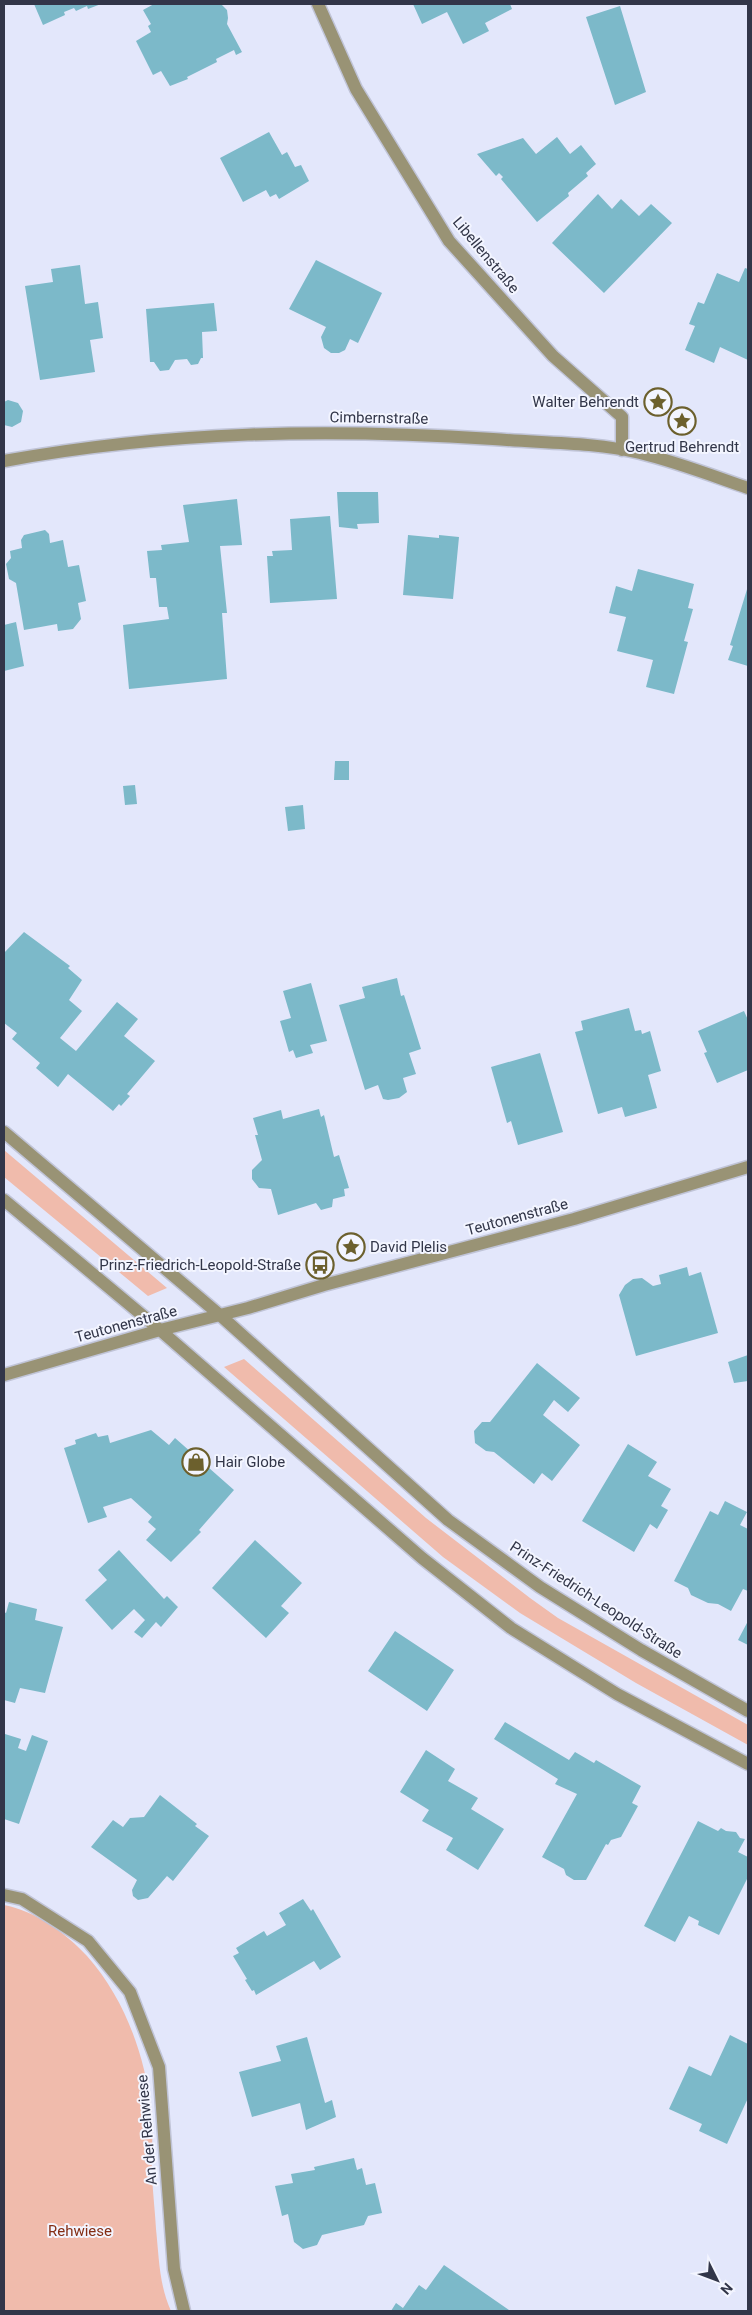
<svg xmlns="http://www.w3.org/2000/svg" width="752" height="2315" font-family="Roboto,sans-serif">
	<style>
		.green { fill: #f0bbac }
		.building { fill: #7cb9c9 }
		.lines { fill: none; stroke-linecap: round; stroke-linejoin: round }
		.minor-casing { stroke: #c0c4d7; stroke-width: 15 }
		.minor { stroke: #999375; stroke-width: 12 }
		.labels { text-anchor: middle; dominant-baseline: central; stroke-width: 4; stroke-linejoin: round; paint-order: stroke }
		.street-label { font-size: 15px; fill: #323649; stroke: #f3f5ff }
		.poi-label { font-size: 15px; fill: #323649; stroke: #f3f5ff; text-anchor: end }
		.park-label { font-size: 15px; fill: #842e15; stroke: #f3f5ff }
	</style>
	<rect width="100%" height="100%" fill="#e3e7fb"/>
	<path class="green" d="M4,1150L167,1288L148,1296L4,1177Z
		M244,1359L426,1518L530,1598L558,1618L748,1725V1745L636,1683L520,1613L443,1557L224,1367Z
		M4,1905C35,1911 66,1933 87,1956C124,1998 144,2052 151,2108C154,2130 151,2154 152,2176C153,2194 155,2212 156,2229C159,2257 159,2285 171,2311H4Z"/>
	<path class="building" d="M34,4H101L88,9L87,6L76,11L74,8L64,12L65,15L43,25Z
		M154,4H221L227,10L228,18L227,24L242,52L236,55L234,50L216,59L217,62L187,77L188,79L170,86L161,71L153,75L136,41L151,32L148,26L151,24L143,10Z
		M413,4H510L512,9L485,23L489,31L463,44L447,12L422,24Z
		M620,6L646,92L615,105L586,17Z
		M269,132L282,155L287,152L295,167L301,165L309,181L279,199L276,194L270,197L266,190L243,202L220,158Z
		M557,137L570,154L581,145L596,164L586,173L588,176L568,193L569,196L537,222L501,179L503,177L499,173L496,176L477,154L523,138L536,154Z
		M598,194L612,209L621,199L639,216L651,204L672,223L604,293L552,243Z
		M316,260L382,293L358,343L350,339L345,350L339,353H331L324,348L321,337L326,327L289,309Z
		M80,265L85,304L98,302L103,338L90,340L95,372L40,380L25,286L53,282L51,269Z
		M745,268L748,269V360L720,347L714,363L685,350L695,326L689,324L698,302L704,304L717,273L739,282Z
		M214,303L217,331L202,332L203,358H201L198,364L191,365L187,359L175,360L169,370L160,371L154,362H150L146,309Z
		M8,400L18,403L23,411L21,422L12,427L4,425V402Z
		M337,492H378L379,523L357,524L358,529L339,527Z
		M237,499L242,545L220,546L227,613H222L227,679L129,689L123,625L169,619L167,607H159L156,578H150L147,551L162,550L161,545L189,542L183,505Z
		M330,516L337,599L270,603L267,556H273L272,551L292,550L290,519Z
		M45,530L49,534L50,543L63,540L68,567L79,565L86,601L78,603L81,619L73,629L58,631L57,624L24,630L16,583L9,579L6,564L11,558L10,551L22,548L21,540L24,535Z
		M408,535L439,538V535L459,537L453,599L403,595Z
		M638,569L694,584L688,608L693,609L684,641L688,642L674,694L646,687L653,660L617,651L626,617L609,613L616,586L632,591Z
		M748,586V666L728,660L733,646L730,645Z
		M16,622L24,666L4,671V625Z
		M335,761H349V780H334Z
		M135,785L137,804L125,805L123,786Z
		M303,805L305,829L288,831L285,807Z
		M24,932L70,966L68,968L82,980L69,1000L82,1011L60,1038L76,1051L117,1002L138,1019L124,1036L155,1061L127,1094L130,1096L121,1106L119,1104L113,1111L68,1074L58,1087L36,1068L40,1063L12,1039L17,1033L4,1023V953Z
		M397,978L401,996L404,995L421,1049L409,1053L416,1074L403,1078L407,1092L399,1098L388,1100L383,1099L378,1085L365,1090L339,1005L365,998L362,987Z
		M311,983L327,1041L310,1045L313,1053L296,1058L293,1050L289,1052L280,1021L291,1018L283,991Z
		M629,1008L635,1031L641,1030L642,1034L650,1031L661,1071L648,1075L657,1108L625,1117L622,1107L598,1114L575,1032L583,1030L581,1021Z
		M744,1011L748,1020V1070L717,1083L704,1053L707,1052L698,1031Z
		M540,1053L563,1132L518,1145L511,1121L507,1123L491,1067Z
		M319,1109L321,1117L324,1115L334,1157L339,1155L349,1188L344,1189L345,1196L333,1199L332,1207L321,1210L316,1203L278,1215L271,1189L259,1188L252,1179V1170L262,1160L255,1135H258L253,1118L281,1110L283,1119Z
		M687,1267L689,1276L701,1272L718,1333L636,1356L619,1295L625,1285L633,1279L642,1278L653,1286L661,1284L659,1275Z
		M748,1355V1381L734,1383L728,1362Z
		M537,1363L580,1398L568,1412L554,1400L543,1415L580,1445L552,1481L542,1473L534,1484L494,1452L486,1451L475,1443L474,1431L482,1422H490Z
		M151,1430L169,1445L175,1438L234,1490L199,1530L201,1532L171,1562L146,1540L156,1529L148,1522L152,1517L131,1498L103,1507L107,1517L88,1523L64,1448L76,1444L75,1440L96,1433L98,1437L108,1435L110,1443Z
		M628,1444L657,1462L648,1476L671,1489L661,1506L668,1510L657,1529L650,1524L634,1552L582,1521Z
		M725,1501L747,1512L740,1525L748,1529V1591L743,1589L731,1611L718,1604L708,1603L691,1595L688,1588L674,1581L710,1511L718,1515Z
		M255,1540L302,1583L281,1606L289,1613L266,1638L212,1588Z
		M119,1550L164,1599L167,1596L178,1607L161,1627L156,1622L142,1638L134,1632L145,1620L134,1609L112,1630L85,1600L107,1580L98,1570Z
		M9,1602L37,1609L35,1620L63,1627L45,1693L20,1688L15,1703L4,1700V1612L6,1613Z
		M748,1621V1645L738,1640Z
		M395,1631L454,1670L427,1711L368,1671Z
		M505,1722L569,1760L575,1752L594,1763L596,1760L641,1786L632,1803L638,1806L621,1837L611,1840L608,1845L606,1844L586,1880H574L566,1875L564,1869L542,1857L577,1794L555,1784L558,1779L494,1739Z
		M5,1734L21,1739L18,1748L26,1751L32,1735L48,1741L19,1824L4,1819Z
		M426,1750L455,1769L448,1781L478,1798L471,1809L504,1829L478,1870L446,1850L453,1838L422,1821L429,1810L400,1792Z
		M160,1795L197,1824L195,1826L209,1836L173,1881L167,1876L148,1898L138,1900L133,1896L132,1890L137,1880L91,1847L113,1820L123,1827L130,1818L144,1817Z
		M698,1821L718,1831L721,1828L726,1831L736,1832L740,1838L745,1839L738,1852L748,1857V1877L719,1935L698,1925L699,1921L689,1916L675,1942L644,1926Z
		M303,1899L311,1911L313,1909L341,1957L320,1970L314,1961L256,1995L254,1990L252,1991L245,1980L247,1979L233,1956L239,1953L236,1948L264,1931L267,1936L286,1925L279,1913Z
		M730,2035L748,2044V2098L727,2144L699,2131L702,2124L669,2109L689,2066L711,2076Z
		M307,2037L325,2103L332,2100L336,2117L306,2130L300,2103L252,2117L239,2072L281,2061L276,2046Z
		M354,2158L357,2170L362,2168L366,2185L375,2183L382,2213L368,2216L364,2225L322,2235L317,2245L303,2249L294,2242L288,2214L282,2216L275,2186L293,2183L291,2174L315,2170L314,2167Z
		M444,2265L509,2310V2311H391L396,2303L403,2308L419,2285L426,2290Z"/>
	<g class="lines">
		<g class="minor-casing">
			<path id="minor" d="M318,4L356,89L449,241L553,356L622,417V450
				M4,461C168,431 327,428 493,439C541,443 594,442 640,453C677,462 713,476 748,488
				M4,1132L221,1316L448,1520L540,1587L641,1650L748,1711
				M4,1200L160,1330L422,1558L511,1628L617,1694L748,1764
				M4,1375L160,1330L248,1308L324,1285L574,1219L748,1167
				M4,1895L22,1899L88,1941L130,1992L159,2067L174,2269L184,2311"/>
		</g>
		<use href="#minor" class="minor"/>
	</g>
	<defs>
		<g id="sight-ring" transform="scale(1.4375)"><circle r="9.5" fill="#f3f5ff" stroke="#6c602d" stroke-width="1.5"/><path d="M0-6L1.8-2.2L6-1.7L2.9 1.2L3.7 5.4L0 3.3L-3.7 5.4L-2.9 1.2L-6-1.7L-1.8-2.2Z" fill="#6c602d"/></g>
		<g id="bus-ring" transform="scale(1.4375)"><circle r="9.5" fill="#f3f5ff" stroke="#6c602d" stroke-width="1.5"/><path d="M-5-6H5V4H4V6H2V4H-2V6H-4V4H-5ZM-3.5-4V0h7V-4ZM-3.5 1.2v1.5H-2V1.2ZM2 1.2v1.5H3.5V1.2Z" fill="#6c602d"/></g>
		<g id="shop-ring" transform="scale(1.4375)"><circle r="9.5" fill="#f3f5ff" stroke="#6c602d" stroke-width="1.5"/><path d="M-5-2.5h2.3a2.7 3.5 0 0 1 5.4 0H5L5.5 6h-11ZM-1.5-2.5h3a1.5 2.3 0 0 0-3 0Z" fill="#6c602d"/></g>
	</defs>
	<g fill-rule="evenodd">
		<use href="#sight-ring" x="658" y="402"/>
		<use href="#sight-ring" x="682" y="421"/>
		<use href="#sight-ring" x="351" y="1247"/>
		<use href="#bus-ring" x="320" y="1265"/>
		<use href="#shop-ring" x="196" y="1462"/>
	</g>
	<g class="labels">
		<g class="street-label">
			<text transform="translate(486 255) rotate(50)">Libellenstraße</text>
			<text transform="translate(379 418) rotate(1)">Cimbernstraße</text>
			<text transform="translate(517 1217) rotate(-15)">Teutonenstraße</text>
			<text transform="translate(126 1324) rotate(-15)">Teutonenstraße</text>
			<text transform="translate(596 1600) rotate(33)">Prinz-Friedrich-Leopold-Straße</text>
			<text transform="translate(147 2130) rotate(-95)">An der Rehwiese</text>
		</g>
		<g class="poi-label">
			<text x="639" y="402">Walter Behrendt</text>
			<text x="682" y="447" text-anchor="middle">Gertrud Behrendt</text>
			<text x="370" y="1247" text-anchor="start">David Plelis</text>
			<text x="301" y="1265">Prinz-Friedrich-Leopold-Straße</text>
			<text x="215" y="1462" text-anchor="start">Hair Globe</text>
		</g>
		<g class="park-label">
			<text x="80" y="2231">Rehwiese</text>
		</g>
	</g>
	<rect width="752" height="2315" fill="none" stroke="#323649" stroke-width="10"/>
	<g transform="translate(717 2280) rotate(132)" stroke="#f3f5ff" stroke-width="4" paint-order="stroke">
	<path d="M0-4L9 19L0 12L-9 19Z" fill="#323649"/>
	<text y="-8" font-size="14" font-weight="bold" text-anchor="middle" fill="#323649">N</text>
	</g>
</svg>
